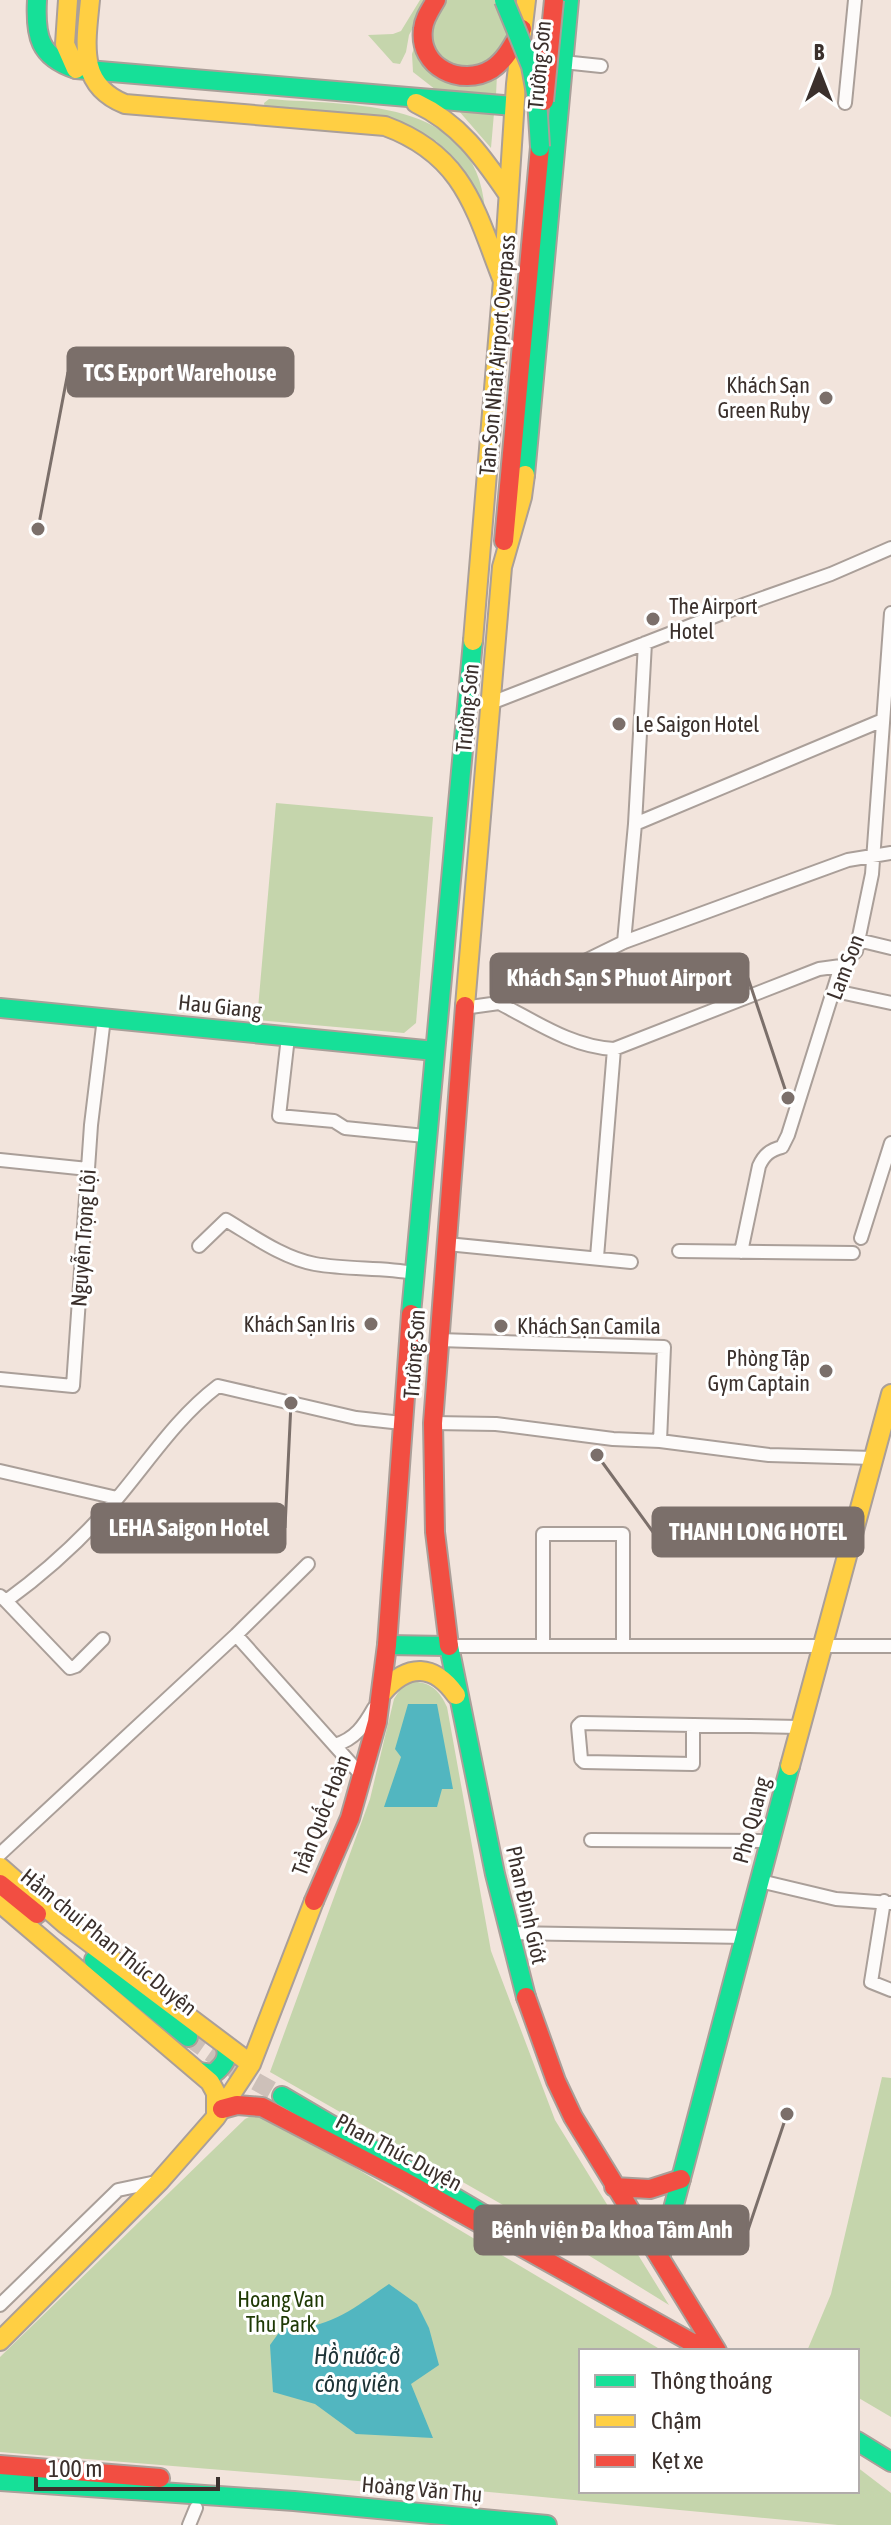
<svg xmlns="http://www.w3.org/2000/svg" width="891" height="2525" font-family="'Asap Condensed',sans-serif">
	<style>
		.green { fill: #c5d5ac }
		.water { fill: #52b6c0 }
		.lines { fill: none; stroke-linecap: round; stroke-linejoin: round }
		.secondary-tunnel { stroke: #cdc0b9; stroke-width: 18; stroke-dasharray: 18 9; stroke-linecap: butt }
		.street-casing { stroke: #aa9f99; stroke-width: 16 }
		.fast-casing { stroke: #aa9f99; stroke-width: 22 }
		.slow-casing { stroke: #aa9f99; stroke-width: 22 }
		.jam-casing { stroke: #aa9f99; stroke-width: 22 }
		.street { stroke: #fdfbfa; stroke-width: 12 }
		.fast { stroke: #16e098; stroke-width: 18 }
		.slow { stroke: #ffcf43; stroke-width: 18 }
		.jam { stroke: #f24e42; stroke-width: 18 }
		.fast-bridge-casing { stroke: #aa9f99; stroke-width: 22; stroke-linecap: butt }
		.jam-bridge-casing { stroke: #aa9f99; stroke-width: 22; stroke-linecap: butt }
		.fast-bridge { stroke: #16e098; stroke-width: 18 }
		.jam-bridge { stroke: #f24e42; stroke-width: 18 }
		.poi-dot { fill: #7b6f6a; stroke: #fff; stroke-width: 3 }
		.labels { text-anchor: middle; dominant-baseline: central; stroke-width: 6; stroke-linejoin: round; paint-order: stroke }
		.street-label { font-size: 22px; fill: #3b302c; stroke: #fff }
		.poi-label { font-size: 22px; fill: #3b302c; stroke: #fff; text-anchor: end }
		.park-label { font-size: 22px; fill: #1e3904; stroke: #fff }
		.water-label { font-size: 24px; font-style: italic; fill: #1d3336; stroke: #fff }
		.leader { fill: none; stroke: #7b6f6a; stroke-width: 3 }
		.callout-dot { fill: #7b6f6a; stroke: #fff; stroke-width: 3 }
		.callout { fill: #7b6f6a; stroke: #7b6f6a; stroke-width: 3 }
		.callout-label { font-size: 24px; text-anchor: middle; font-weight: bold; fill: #fff }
	</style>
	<rect width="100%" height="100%" fill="#f2e4dc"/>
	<path class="green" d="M420,0H428L409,35L406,52L400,64L393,63L368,35L393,34L401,31Z
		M442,0H512L510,26L501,50L496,57L475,70L450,67L431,48V21Z
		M415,45C423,56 432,73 443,80C458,91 484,86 497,75L496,95L436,90L413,72L412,54Z
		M269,99C351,106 476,96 485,209L460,165L436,141L265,109L264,103Z
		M458,110L494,113L491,148Z
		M276,803L433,817L416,1023L404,1033L257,1020Z
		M412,1682C430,1681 440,1691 447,1707L491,1951L555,2120L669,2305L554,2234L270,2072L370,1799L394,1699L401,1688Z
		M882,2077L891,2078V2417L857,2397V2351H807L831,2294Z
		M253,2115L268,2116L663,2351H581V2491H857V2467L891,2493V2525H838L468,2490L0,2452V2357L245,2119Z"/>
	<path class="water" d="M408,1704H437L453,1789H442L437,1807H384L401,1757L395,1749Z
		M389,2284L417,2304L429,2328L439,2365L411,2384L433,2438L356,2434L315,2404L273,2392L270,2345L283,2327C327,2332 355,2307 389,2284Z"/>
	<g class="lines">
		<path class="secondary-tunnel" d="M188,2037L232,2068L282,2096"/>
		<g class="street-casing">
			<path id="street" d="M563,62L601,66
				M845,103L855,0
				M491,703L746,604L831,574L891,548
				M635,824L883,720
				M858,940L891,948
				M624,942L635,824L645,643
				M835,991L891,1003
				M499,1003C536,1022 572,1047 614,1049L819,969L841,966
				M463,1008L499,1003L624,942L848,860L891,853
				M288,1037L279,1116L334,1121L345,1128L425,1136
				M0,1160L88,1169
				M861,1238L891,1143
				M447,1244L631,1262
				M199,1246L226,1220C253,1236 283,1258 315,1264C348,1270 381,1267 414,1273
				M679,1251L853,1253
				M741,1252L759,1166C764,1155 770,1150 782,1147L788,1135L841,966L856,951L872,874L891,613
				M597,1257L614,1049
				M439,1340L664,1347L660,1441L769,1455L873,1458
				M0,1379L73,1386L91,1125L104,1018
				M433,1423L496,1424L613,1439L660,1441
				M0,1471L117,1498
				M0,1596L6,1601C46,1572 83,1538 115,1501C149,1461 176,1418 218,1386L356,1418L402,1423
				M6,1601L70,1668L76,1666L103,1639
				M236,1635L363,1777
				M447,1646H891
				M543,1646V1534H623V1646
				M693,1725V1764L584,1762L581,1759L578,1726L581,1723L800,1727
				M335,1745C355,1739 364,1726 374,1708
				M591,1840L770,1841
				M0,1854L236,1635L308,1564
				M760,1881L836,1899L891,1903
				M884,1901L871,1982L891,1990
				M508,1933L745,1937
				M0,2305L118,2190L156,2182
				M189,2525L196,2508"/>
		</g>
		<g class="fast-casing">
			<path id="fast" d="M37,0C35,36 39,57 76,69L514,106
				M525,475L569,0
				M0,1008L435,1051
				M411,1314L473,641
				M387,1645L447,1646
				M449,1646L495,1874L526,1997
				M94,1960L188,2037
				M200,2072L213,2074C223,2066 230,2058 225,2045
				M282,2096L488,2217
				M660,2258L790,1766
				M857,2441L891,2462
				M0,2481L294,2501L547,2525"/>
		</g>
		<g class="slow-casing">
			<path id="slow" d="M68,0L65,44L76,69
				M90,0C86,43 77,85 125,104L385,126C464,155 475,209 503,281
				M416,103C459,123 482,156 508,194
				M473,641L503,281L516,84L526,0
				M465,1006L502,567L522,497L525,475
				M383,1692C408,1663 434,1664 456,1695
				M790,1766L891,1394
				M0,1867L65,1924L251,2064
				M0,1903L210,2082L216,2093V2117
				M0,2341L159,2182L216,2117L251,2064L314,1901"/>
		</g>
		<g class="jam-casing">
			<path id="jam" d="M436,0C431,9 424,18 423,29C418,67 461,88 492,69C506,60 514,43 522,29
				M504,541L540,147
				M449,1646L435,1532L433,1423L465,1006
				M0,1884L37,1914
				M314,1901L350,1818L377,1722L387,1645L411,1314
				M526,1997L556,2081L573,2117L717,2351
				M222,2109L237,2105L262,2107L404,2181L691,2342L716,2351
				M614,2187L650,2189L681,2179
				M0,2465L160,2478"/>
		</g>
		<use href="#street" class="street"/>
		<use href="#fast" class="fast"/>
		<use href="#slow" class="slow"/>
		<use href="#jam" class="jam"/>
		<g class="fast-bridge-casing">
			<path id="fast-bridge" d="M504,0L531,66L537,99L540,147"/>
		</g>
		<g class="jam-bridge-casing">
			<path id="jam-bridge" d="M544,101L554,0"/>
		</g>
		<use href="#fast-bridge" class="fast-bridge"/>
		<use href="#jam-bridge" class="jam-bridge"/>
	</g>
	<g class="poi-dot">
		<circle cx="826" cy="398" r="8"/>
		<circle cx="653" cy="619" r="8"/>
		<circle cx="619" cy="724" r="8"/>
		<circle cx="371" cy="1324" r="8"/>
		<circle cx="501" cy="1326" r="8"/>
		<circle cx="826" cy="1371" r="8"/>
	</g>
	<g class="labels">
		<g class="street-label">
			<text transform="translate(539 65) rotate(-85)">Trường Sơn</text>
			<text transform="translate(497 355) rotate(-85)">Tan Son Nhat Airport Overpass</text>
			<text transform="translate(467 708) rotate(-85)">Trường Sơn</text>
			<text transform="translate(845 967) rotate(-69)">Lam Son</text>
			<text transform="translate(220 1006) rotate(6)">Hau Giang</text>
			<text transform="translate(83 1238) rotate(-86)">Nguyễn Trọng Lội</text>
			<text transform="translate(414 1354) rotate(-86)">Trường Sơn</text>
			<text transform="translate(321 1815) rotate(-69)">Trần Quốc Hoàn</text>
			<text transform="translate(751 1820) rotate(-75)">Pho Quang</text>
			<text transform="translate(527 1905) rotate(77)">Phan Đình Giót</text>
			<text transform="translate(109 1942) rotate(39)">Hầm chui Phan Thúc Duyện</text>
			<text transform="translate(399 2152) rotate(28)">Phan Thúc Duyện</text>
			<text transform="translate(422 2489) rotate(5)">Hoàng Văn Thụ</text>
		</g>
		<g class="poi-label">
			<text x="810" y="385">Khách Sạn<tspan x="810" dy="25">Green Ruby</tspan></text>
			<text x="669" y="606" text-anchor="start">The Airport<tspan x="669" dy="25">Hotel</tspan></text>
			<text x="635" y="724" text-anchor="start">Le Saigon Hotel</text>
			<text x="355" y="1324">Khách Sạn Iris</text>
			<text x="517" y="1326" text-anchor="start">Khách Sạn Camila</text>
			<text x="810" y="1358">Phòng Tập<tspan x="810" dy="25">Gym Captain</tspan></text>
		</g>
		<g class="park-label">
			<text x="281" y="2299">Hoang Van<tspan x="281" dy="25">Thu Park</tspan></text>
		</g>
		<g class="water-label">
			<text x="357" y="2355">Hồ nước ở<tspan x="357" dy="28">công viên</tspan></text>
		</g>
	</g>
	<path class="leader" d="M38 529L68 372M788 1098L748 978M291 1403L285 1528M597 1455L653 1532M787 2114L748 2230"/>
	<g class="callout-dot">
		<circle cx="38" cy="529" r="8"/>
		<circle cx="788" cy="1098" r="8"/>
		<circle cx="291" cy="1403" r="8"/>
		<circle cx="597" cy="1455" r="8"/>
		<circle cx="787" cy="2114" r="8"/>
	</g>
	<g class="callout">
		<rect x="68" y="348" width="225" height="48" rx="8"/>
		<rect x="491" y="954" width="257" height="48" rx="8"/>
		<rect x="92" y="1504" width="193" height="48" rx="8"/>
		<rect x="653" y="1508" width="210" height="48" rx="8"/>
		<rect x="475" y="2206" width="273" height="48" rx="8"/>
	</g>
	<g class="callout-label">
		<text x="180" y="381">TCS Export Warehouse</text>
		<text x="619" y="986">Khách Sạn S Phuot Airport</text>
		<text x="189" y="1536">LEHA Saigon Hotel</text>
		<text x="758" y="1540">THANH LONG HOTEL</text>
		<text x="612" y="2238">Bệnh viện Đa khoa Tâm Anh</text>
	</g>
	<rect x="579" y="2349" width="280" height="144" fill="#ffffff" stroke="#b1acab" stroke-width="2"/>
	<rect x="595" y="2375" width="40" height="12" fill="#16e098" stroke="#b1acab" stroke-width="2"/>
	<text x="651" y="2389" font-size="24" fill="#3b302c">Thông thoáng</text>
	<rect x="595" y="2415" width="40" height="12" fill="#ffcf43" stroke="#b1acab" stroke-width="2"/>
	<text x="651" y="2429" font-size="24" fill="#3b302c">Chậm</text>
	<rect x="595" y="2455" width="40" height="12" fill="#f24e42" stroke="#b1acab" stroke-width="2"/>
	<text x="651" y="2469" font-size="24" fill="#3b302c">Kẹt xe</text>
	<g transform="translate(819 72)" stroke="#ffffff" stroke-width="6" paint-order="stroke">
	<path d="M0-6L14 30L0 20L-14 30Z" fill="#3b302c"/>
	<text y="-12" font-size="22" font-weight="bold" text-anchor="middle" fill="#3b302c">B</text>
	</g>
	<path d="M36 2477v12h182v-12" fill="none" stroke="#3b302c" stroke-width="4"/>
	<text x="48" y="2477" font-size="24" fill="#3b302c" stroke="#ffffff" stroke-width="6" paint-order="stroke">100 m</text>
</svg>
